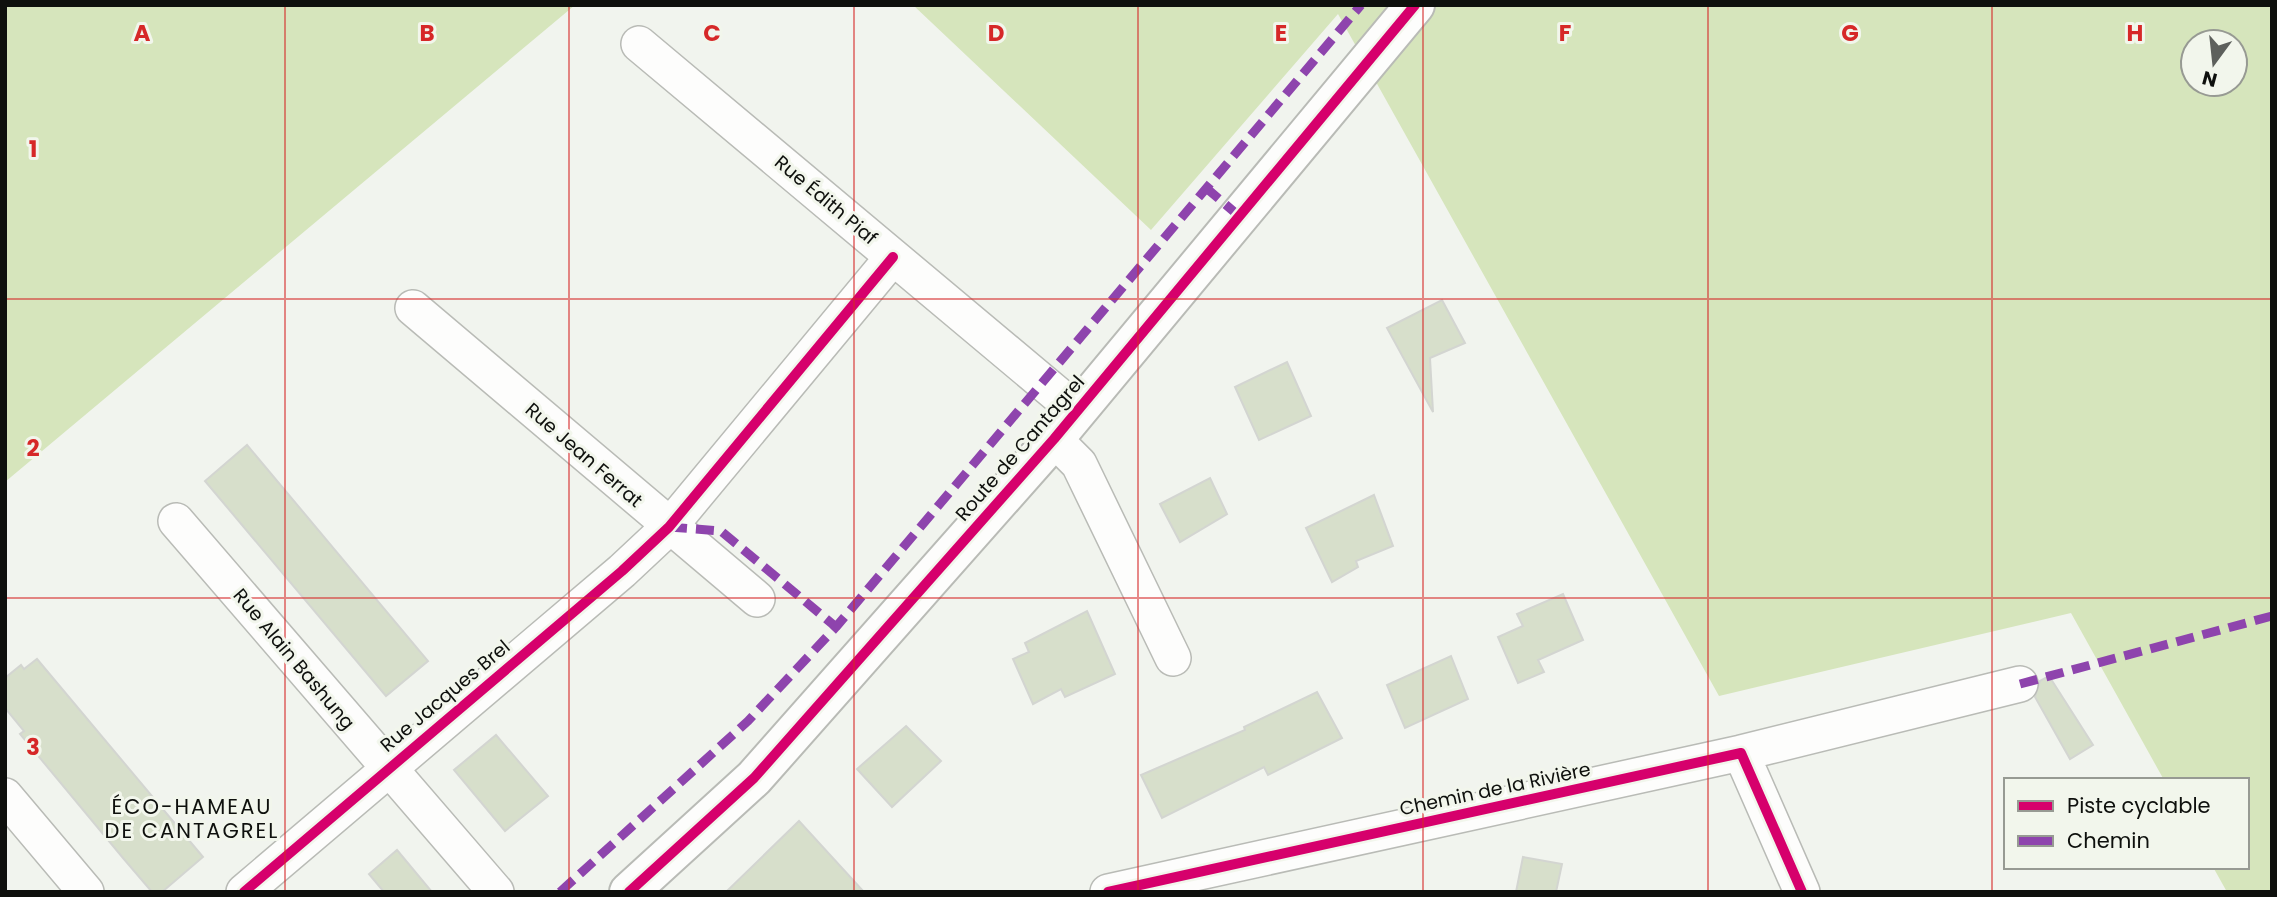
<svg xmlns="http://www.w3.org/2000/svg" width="2277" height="897" font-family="Poppins,sans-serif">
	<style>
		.green { fill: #d6e5bc; fill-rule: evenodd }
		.building { fill: #d7dfcb; stroke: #d3d5d1; stroke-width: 2 }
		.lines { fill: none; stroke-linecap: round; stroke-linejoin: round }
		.minor-casing { stroke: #b9bbb6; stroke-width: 38 }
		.tertiary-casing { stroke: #b9bbb6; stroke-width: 42 }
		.minor { stroke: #fdfdfc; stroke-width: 35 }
		.tertiary { stroke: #fdfdfc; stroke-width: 38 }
		.quiet { stroke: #8e44ad; stroke-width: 9; stroke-dasharray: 18 9; stroke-linecap: butt }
		.cycleway-casing { stroke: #f2f6ec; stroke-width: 15 }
		.cycleway { stroke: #d6006c; stroke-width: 10 }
		.grid { fill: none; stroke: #d62828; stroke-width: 2; stroke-opacity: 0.55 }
		.labels { text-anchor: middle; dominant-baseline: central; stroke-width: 6; stroke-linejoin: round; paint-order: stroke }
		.street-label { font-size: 19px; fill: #0e100d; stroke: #f2f6ec }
		.neighbourhood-label { font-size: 21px; letter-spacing: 2px; fill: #0e100d; stroke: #f2f6ec }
		.grid-label { font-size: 23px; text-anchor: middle; font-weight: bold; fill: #d62828; stroke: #f2f6ec; stroke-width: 6; stroke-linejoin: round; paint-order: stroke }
	</style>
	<rect width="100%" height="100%" fill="#f1f4ee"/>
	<path class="green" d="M5,5H575L5,482Z
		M913,5H2272V892H2227L2213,867H2247V780H2164L2071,613L1719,696L1338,14L1151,230ZM2193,42H2235V84H2193Z"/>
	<path class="building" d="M1442,300L1465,343L1430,358L1433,412L1387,328Z
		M1287,362L1311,416L1259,440L1235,387Z
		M247,445L428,661L386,696L205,481Z
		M1210,478L1227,514L1180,542L1160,504Z
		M1374,495L1393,546L1356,561L1358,567L1332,582L1306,528Z
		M1563,594L1583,640L1538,660L1544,672L1518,683L1498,637L1523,626L1517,614Z
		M1087,611L1115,674L1065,697L1061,689L1033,704L1013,659L1029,652L1025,643Z
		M1451,656L1468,699L1405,728L1387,685Z
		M37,659L203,857L162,892H152L123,858L20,734L24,731L5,708V678L21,665L24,669Z
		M2049,676L2093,745L2070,759L2035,697L2040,681Z
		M1317,692L1342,738L1268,775L1264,767L1162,818L1141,775L1245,730L1244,727Z
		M906,726L941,761L892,807L857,769Z
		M496,735L548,796L505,831L454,770Z
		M799,821L864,892H726Z
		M397,850L432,892H384L369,874Z
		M1523,857L1562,864L1556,892H1516Z"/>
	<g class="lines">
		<g class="minor-casing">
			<path id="minor" d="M639,44L1077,411
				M413,308L757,599
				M1054,439L1079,464L1173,658
				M176,521L496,892
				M1741,753L2020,684
				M5,796L86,892
				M244,892L622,571L669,527L893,257
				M1108,892L1741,753L1802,892"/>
		</g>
		<g class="tertiary-casing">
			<path id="tertiary" d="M629,892L754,778L1054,439L1415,5"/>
		</g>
		<use href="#minor" class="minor"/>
		<use href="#tertiary" class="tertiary"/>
		<path class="quiet" d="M1205,187L1239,216
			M669,527L721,531L836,627
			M2020,684L2272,616
			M560,892L748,721L836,627L1361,5"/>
		<g class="cycleway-casing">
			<path id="cycleway" d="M244,892L622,571L669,527L893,257
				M629,892L754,778L1054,439L1415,5
				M1108,892L1741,753L1802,892"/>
		</g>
		<use href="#cycleway" class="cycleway"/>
	</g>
	<path class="grid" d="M285,5V892M569,5V892M854,5V892M1138,5V892M1423,5V892M1708,5V892M1992,5V892M5,299H2272M5,598H2272"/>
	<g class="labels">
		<g class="street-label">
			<text transform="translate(826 200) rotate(40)">Rue Édith Piaf</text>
			<text transform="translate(1020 448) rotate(-49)">Route de Cantagrel</text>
			<text transform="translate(584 455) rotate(41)">Rue Jean Ferrat</text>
			<text transform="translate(294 659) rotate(50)">Rue Alain Bashung</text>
			<text transform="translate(445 696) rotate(-40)">Rue Jacques Brel</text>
			<text transform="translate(1495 789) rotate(-12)">Chemin de la Rivière</text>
		</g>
		<g class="neighbourhood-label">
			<text x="192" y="806">ÉCO-HAMEAU<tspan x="192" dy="24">DE CANTAGREL</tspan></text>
		</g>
	</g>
	<g class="grid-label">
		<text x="142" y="41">A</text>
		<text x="427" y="41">B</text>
		<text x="712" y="41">C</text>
		<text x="996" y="41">D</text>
		<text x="1281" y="41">E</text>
		<text x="1565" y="41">F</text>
		<text x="1850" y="41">G</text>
		<text x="2135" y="41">H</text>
		<text x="33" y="157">1</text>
		<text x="33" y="456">2</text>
		<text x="33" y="755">3</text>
	</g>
	<rect width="2277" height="897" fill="none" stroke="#0e100d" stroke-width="14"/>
	<rect x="2004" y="778" width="245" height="91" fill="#f2f6ec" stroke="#979a93" stroke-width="2"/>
	<rect x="2018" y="801" width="35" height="10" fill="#d6006c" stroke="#979a93" stroke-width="2"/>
	<text x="2067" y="813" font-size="21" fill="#0e100d">Piste cyclable</text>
	<rect x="2018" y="836" width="35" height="10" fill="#8e44ad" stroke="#979a93" stroke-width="2"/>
	<text x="2067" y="848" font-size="21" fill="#0e100d">Chemin</text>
	<g transform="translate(2214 63) rotate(195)"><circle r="33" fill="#f2f6ec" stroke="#979a93" stroke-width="2"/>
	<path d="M0-5L12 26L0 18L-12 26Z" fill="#5d605c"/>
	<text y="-10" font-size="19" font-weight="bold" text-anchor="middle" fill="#0e100d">N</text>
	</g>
</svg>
